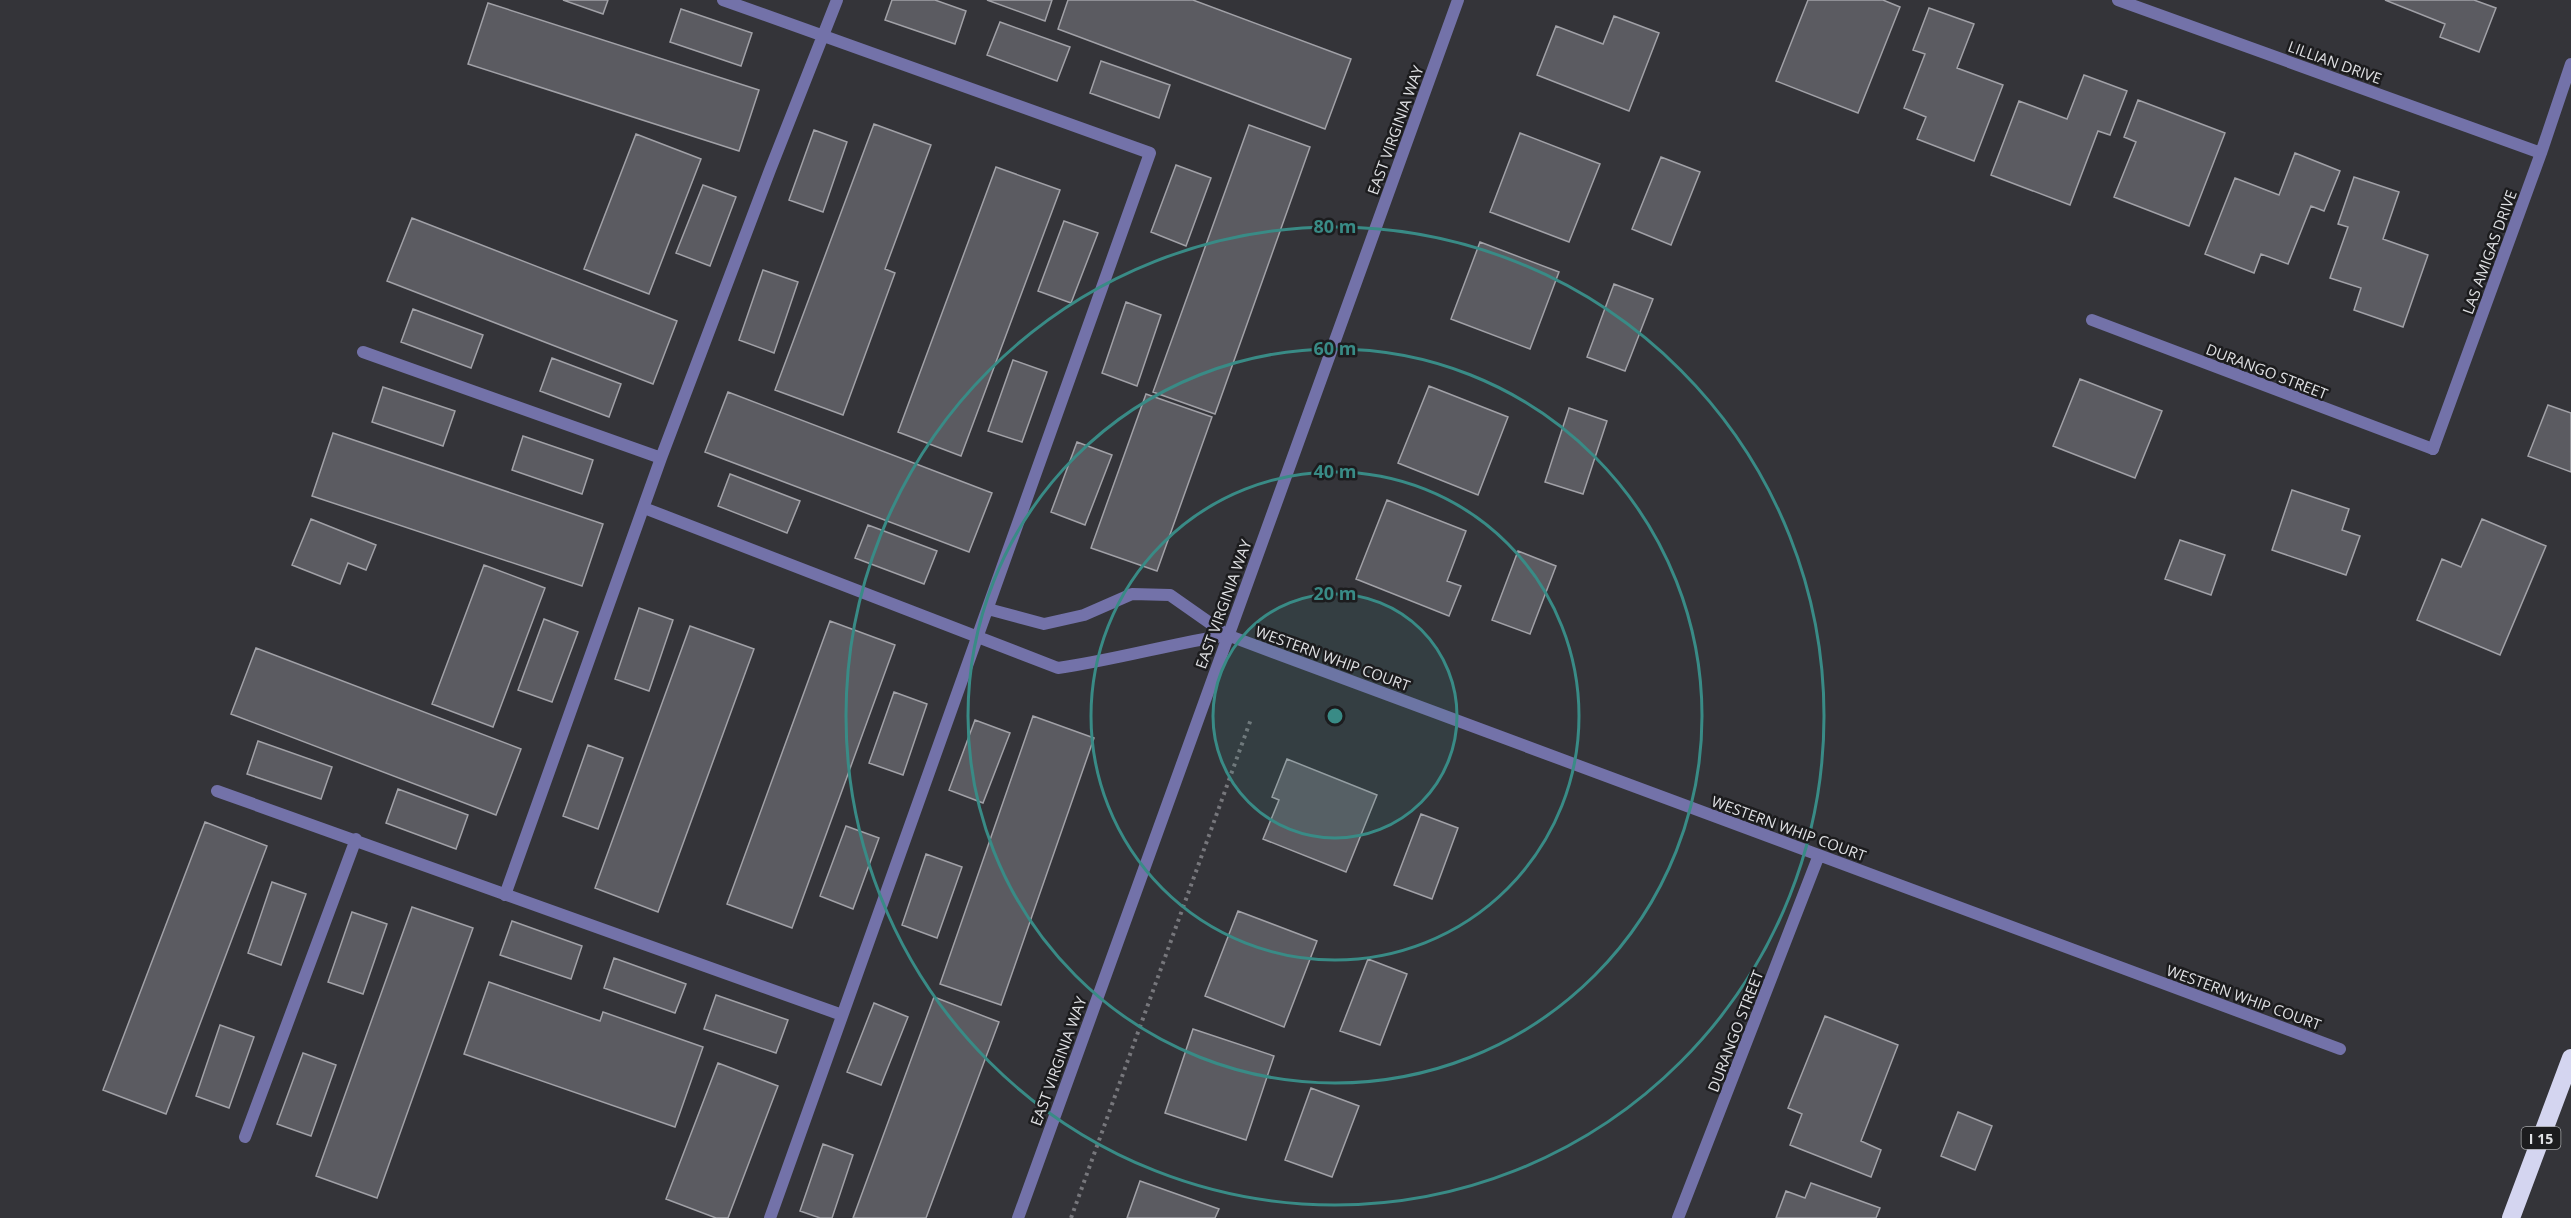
<svg xmlns="http://www.w3.org/2000/svg" width="2571" height="1218" font-family="'Open Sans',sans-serif">
	<style>
		.building { fill: #5b5b61; stroke: #a1a1a7; stroke-width: 1.5 }
		.lines { fill: none; stroke-linecap: round; stroke-linejoin: round }
		.path { stroke: #77777c; stroke-width: 4; stroke-dasharray: 3 4.5; stroke-linecap: butt }
		.service { stroke: #7372a9; stroke-width: 12 }
		.minor { stroke: #7372a9; stroke-width: 12 }
		.tertiary { stroke: #7372a9; stroke-width: 12 }
		.motorway { stroke: #d4d5f0; stroke-width: 18 }
		.ring { fill: none; stroke: #398b86; stroke-width: 3 }
		.labels { text-anchor: middle; dominant-baseline: central; stroke-width: 5; stroke-linejoin: round; paint-order: stroke }
		.shield { fill: #1c1c1e; stroke: #a5a6a9; stroke-width: 1.5 }
		.shield-label { font-size: 14px; font-weight: bold; fill: #e0e1e4 }
		.street-label { font-size: 15px; fill: #e0e1e4; stroke: #1c1c1e }
		.centre { fill: #398b86; stroke: #1c1c1e; stroke-width: 3 }
		.ring-label { font-size: 18px; text-anchor: middle; font-weight: bold; fill: #398b86; stroke: #1c1c1e; stroke-width: 5; stroke-linejoin: round; paint-order: stroke }
	</style>
	<rect width="100%" height="100%" fill="#343439"/>
	<path class="building" d="M563,0H608L603,14Z
		M892,0H935L966,11L955,44L885,20Z
		M987,0H1052L1045,21Z
		M1068,0H1193L1351,59L1325,129L1058,29Z
		M1808,0H1883L1900,7L1858,113L1776,81Z
		M2385,0H2474L2496,8L2479,52L2440,37L2445,24Z
		M488,3L759,90L739,151L468,64Z
		M1929,8L1974,24L1957,68L2003,85L1974,161L1917,139L1926,117L1904,108L1925,54L1913,50Z
		M681,9L752,33L741,66L670,42Z
		M1614,16L1659,33L1629,111L1537,75L1556,26L1603,44Z
		M1000,22L1070,47L1057,81L987,55Z
		M1101,61L1170,85L1159,118L1090,93Z
		M2084,75L2127,91L2110,135L2098,131L2070,205L1991,175L2019,101L2067,119Z
		M2138,100L2225,133L2189,226L2114,197L2136,142L2124,137Z
		M874,124L931,145L885,269L895,273L843,415L775,390Z
		M1249,125L1310,147L1215,414L1153,392Z
		M814,130L847,142L823,212L789,200Z
		M1520,133L1600,164L1569,242L1490,212Z
		M636,134L701,159L649,294L584,269Z
		M2295,153L2340,171L2324,211L2311,206L2288,264L2261,254L2254,273L2205,254L2235,178L2279,195Z
		M1661,157L1700,172L1671,245L1632,229Z
		M1176,165L1211,178L1186,246L1151,232Z
		M996,167L1060,190L961,456L898,432Z
		M2354,177L2399,192L2383,239L2428,255L2403,327L2354,310L2361,288L2330,278L2348,227L2338,224Z
		M703,185L736,197L710,266L676,253Z
		M412,218L677,321L653,384L387,281Z
		M1064,221L1098,233L1071,303L1038,291Z
		M1480,242L1559,272L1530,349L1451,319Z
		M763,270L798,282L774,353L739,340Z
		M1614,284L1653,299L1625,371L1587,357Z
		M1126,302L1161,315L1137,386L1102,373Z
		M413,309L483,335L471,368L401,342Z
		M552,358L621,384L609,417L540,391Z
		M1013,360L1047,372L1022,442L988,431Z
		M2080,379L2162,411L2135,478L2053,446Z
		M1429,386L1508,417L1478,495L1398,463Z
		M383,387L455,411L443,446L372,422Z
		M728,392L992,493L969,552L705,452Z
		M1146,394L1212,417L1157,571L1091,548Z
		M2548,405L2571,413V472L2528,456Z
		M1569,408L1607,421L1583,494L1545,482Z
		M333,433L603,524L582,586L312,496Z
		M523,436L593,460L582,494L512,470Z
		M1077,442L1112,455L1085,525L1051,512Z
		M730,474L800,501L787,533L718,506Z
		M2292,490L2349,509L2342,530L2360,536L2346,575L2272,550Z
		M1387,500L1466,531L1447,581L1461,586L1449,616L1356,579Z
		M311,519L376,545L366,570L348,563L340,584L292,565Z
		M2482,519L2546,546L2500,655L2417,620L2442,559L2461,567Z
		M868,525L937,551L924,584L855,558Z
		M2180,540L2225,555L2211,595L2165,579Z
		M1518,551L1556,566L1530,634L1492,620Z
		M484,565L545,588L493,727L432,704Z
		M639,608L673,620L649,691L615,679Z
		M544,619L578,632L552,702L518,690Z
		M830,621L895,645L792,928L727,904Z
		M690,626L754,649L658,912L595,888Z
		M256,648L521,749L496,815L231,714Z
		M894,692L927,704L903,775L869,763Z
		M1033,716L1094,738L1001,1005L940,984Z
		M975,720L1010,733L983,803L949,790Z
		M258,741L332,767L321,799L247,774Z
		M588,745L623,758L598,829L563,816Z
		M1287,759L1377,795L1346,872L1263,839L1279,800L1272,797Z
		M398,789L468,815L456,849L386,823Z
		M1421,814L1458,828L1432,899L1394,885Z
		M205,822L267,846L166,1114L103,1090Z
		M846,826L879,838L853,909L820,896Z
		M926,854L962,867L937,938L902,925Z
		M272,882L306,894L281,965L248,953Z
		M412,907L473,928L377,1198L316,1176Z
		M1238,911L1317,941L1284,1027L1205,996Z
		M352,912L387,924L363,994L328,982Z
		M512,921L582,946L571,979L500,955Z
		M614,958L686,984L675,1013L604,988Z
		M1368,959L1407,974L1380,1045L1340,1031Z
		M489,982L600,1021L603,1012L703,1047L675,1127L464,1054Z
		M716,995L788,1020L776,1053L704,1029Z
		M934,997L999,1022L926,1218H853Z
		M874,1003L908,1017L881,1085L847,1072Z
		M1825,1016L1898,1045L1861,1141L1881,1150L1871,1177L1790,1145L1802,1114L1788,1108Z
		M220,1025L254,1037L229,1108L196,1096Z
		M1193,1029L1274,1056L1246,1140L1165,1113Z
		M303,1053L336,1065L311,1136L277,1124Z
		M718,1063L778,1086L728,1218H716L666,1199Z
		M1311,1088L1359,1106L1332,1177L1285,1160Z
		M1958,1112L1992,1126L1975,1170L1941,1156Z
		M823,1144L853,1155L832,1218H820L800,1211Z
		M1140,1181L1219,1209L1215,1218H1127Z
		M1811,1183L1880,1208L1876,1218H1776L1786,1191L1805,1198Z"/>
	<g class="lines">
		<path class="path" d="M1071,1218L1251,719"/>
		<path class="service" d="M723,0L1150,153L770,1218
			M2092,320L2433,449
			M363,352L661,458
			M644,508L1058,668C1115,660 1170,644 1227,635
			M988,609L1044,624L1084,615L1132,594L1170,595L1227,635
			M217,791L842,1015
			M505,895L661,458L770,170L837,0
			M245,1137L356,839"/>
		<path class="minor" d="M2118,0L2541,153
			M2433,449L2541,153L2571,64
			M1227,635L2340,1049
			M1678,1218L1819,855"/>
		<path class="tertiary" d="M1018,1218L1458,0"/>
		<path class="motorway" d="M2511,1218L2571,1058"/>
	</g>
	<circle cx="1335" cy="716" r="122" fill="#398b86" fill-opacity=".12"/>
	<g class="ring">
		<circle cx="1335" cy="716" r="122"/>
		<circle cx="1335" cy="716" r="244"/>
		<circle cx="1335" cy="716" r="367"/>
		<circle cx="1335" cy="716" r="489"/>
	</g>
	<g class="labels">
		<rect class="shield" x="2521.5" y="1127" width="39" height="22" rx="4.5"/>
		<g class="shield-label">
			<text x="2541" y="1138">I 15</text>
		</g>
		<g class="street-label">
			<text transform="translate(2335 62) rotate(20)">LILLIAN DRIVE</text>
			<text transform="translate(1395 130) rotate(-70)">EAST VIRGINIA WAY</text>
			<text transform="translate(2489 252) rotate(-70)">LAS AMIGAS DRIVE</text>
			<text transform="translate(2267 371) rotate(21)">DURANGO STREET</text>
			<text transform="translate(1223 604) rotate(-70)">EAST VIRGINIA WAY</text>
			<text transform="translate(1333 658) rotate(20)">WESTERN WHIP COURT</text>
			<text transform="translate(1789 828) rotate(20)">WESTERN WHIP COURT</text>
			<text transform="translate(2244 997) rotate(20)">WESTERN WHIP COURT</text>
			<text transform="translate(1735 1031) rotate(-69)">DURANGO STREET</text>
			<text transform="translate(1058 1061) rotate(-70)">EAST VIRGINIA WAY</text>
		</g>
	</g>
	<circle cx="1335" cy="716" r="9" class="centre"/>
	<g class="ring-label">
		<text x="1335" y="233">80 m</text>
		<text x="1335" y="355">60 m</text>
		<text x="1335" y="478">40 m</text>
		<text x="1335" y="600">20 m</text>
	</g>
</svg>
